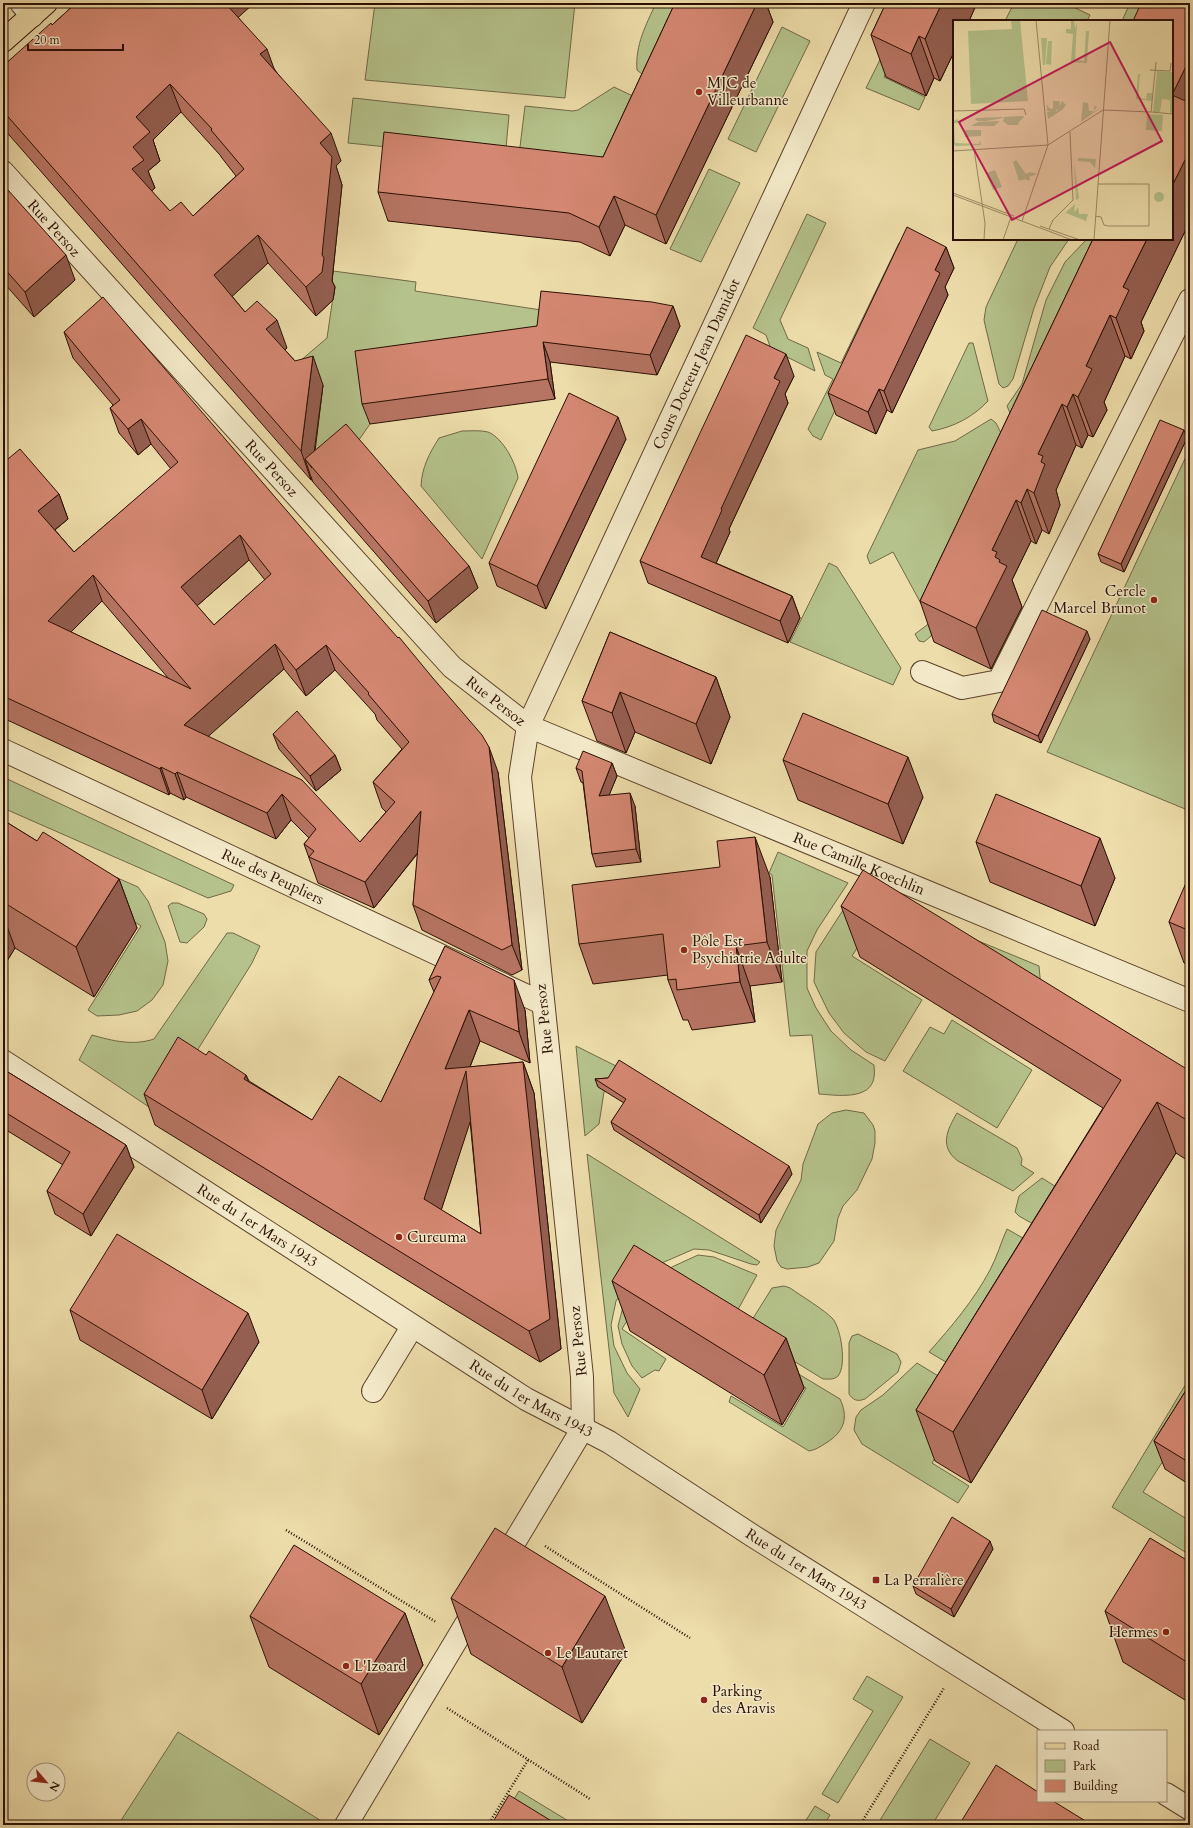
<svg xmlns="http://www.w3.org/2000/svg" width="1193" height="1828" font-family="Cardo,serif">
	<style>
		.green { fill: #b5c28b; stroke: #706846 }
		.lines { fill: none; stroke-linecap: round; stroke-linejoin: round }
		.minor-casing { stroke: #5c422a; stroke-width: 24 }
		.major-casing { stroke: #2b0e00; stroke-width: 24 }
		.path { stroke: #2b0e00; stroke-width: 2.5; stroke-dasharray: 1 2; stroke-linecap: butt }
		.minor { stroke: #f3e9c8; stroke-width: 22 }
		.major { stroke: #edddaa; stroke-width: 22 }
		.wall { fill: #b67462; stroke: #2b0e00; fill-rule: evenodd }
		.shaded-wall { fill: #945e50; stroke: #2b0e00 }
		.building { fill: #d48772; stroke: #2b0e00; fill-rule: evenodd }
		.poi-dot { fill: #8f2418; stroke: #f3e9c8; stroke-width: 1.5 }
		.labels { text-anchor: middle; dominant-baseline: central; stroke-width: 3; stroke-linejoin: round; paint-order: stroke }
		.poi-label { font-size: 15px; fill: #2b0e00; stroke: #f3e9c8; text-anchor: start }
		.street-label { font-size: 15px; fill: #2b0e00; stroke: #f3e9c8 }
		.inset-road { fill: none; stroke: #9f8a66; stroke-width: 1 }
		.view { fill: #c2185b; fill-opacity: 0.15; stroke: #c2185b; stroke-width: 2 }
		.inset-edge { fill: none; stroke: #2b0e00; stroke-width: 2 }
	</style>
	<rect width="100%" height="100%" fill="#edddaa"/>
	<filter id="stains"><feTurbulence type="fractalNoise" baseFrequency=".005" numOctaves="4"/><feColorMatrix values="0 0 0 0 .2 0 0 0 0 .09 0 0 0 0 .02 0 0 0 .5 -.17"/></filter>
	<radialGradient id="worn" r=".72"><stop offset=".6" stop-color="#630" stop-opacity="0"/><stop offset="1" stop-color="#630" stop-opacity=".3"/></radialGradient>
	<path class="green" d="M375,3H575L565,98L365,80Z
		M656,3H677L643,75L637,70C635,45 646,25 656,3Z
		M908,3H919L884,77L925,97L919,110L866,88Z
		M1014,3H1065L1090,15L1087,21H1005Z
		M1130,3H1170L1162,21H1122Z
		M782,27L810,41L756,152L728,139Z
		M614,87L637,98L602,171L518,163L525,106L573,111L578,110Z
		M353,98L509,115L505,159L348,143Z
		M709,169L740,183L701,262L670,249Z
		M807,214L826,223L780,320L788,339L808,348L815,371L771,349L766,335L753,328Z
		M1018,239H1069L1050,267L1034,308L1013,379L1008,386L1003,388L999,384L984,320L986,307Z
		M1087,239H1122L1018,432L1007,406L1022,384L1046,300L1065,262Z
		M899,243L911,249L821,440L813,436L808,429L833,379L825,375L817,352L841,363Z
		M333,271L416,282L415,291L548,311V345L363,371L370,424L354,447L313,482L311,480L323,385L279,379L327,338L334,290L332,284Z
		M969,343H973L988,401C973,417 954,427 932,431L929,427Z
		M991,419L996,423L1003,437L1021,450L931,636L924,642L919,641L915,634L931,622L893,552L870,564L867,556L918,450L955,441Z
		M462,431C469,431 481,430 488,432C503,438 516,463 518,478L482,559L421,486C422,467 429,454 439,438Z
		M1190,448V811L1047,752Z
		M829,563L837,567L901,668L893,685L790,642Z
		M3,777L234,885L231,891L208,898L3,808Z
		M778,852L848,883L817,930L807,951V988L816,1008L831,1031L851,1050L874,1065C874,1069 875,1073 874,1077C871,1101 835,1095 819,1094L812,1035L790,1036L772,875L769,873Z
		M63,854L138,887L148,901L165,942L168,961L163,985L152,1000L137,1011L119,1015L97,1016L88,1010L141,926L65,877Z
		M172,903H178L204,914L207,919L204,927L187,943L180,942L168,906Z
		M845,907L877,916L852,956L922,1000L885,1061L866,1052L844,1033L829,1013L814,982L816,952Z
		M947,928L1039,966L1041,988Z
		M227,933H233L260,946L252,963L158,1113L79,1060L92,1035C113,1041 133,1046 154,1039Z
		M952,1020L1032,1070L997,1128L903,1071L930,1027L944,1034Z
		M576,1046L620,1068L604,1092L599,1124L585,1136Z
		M846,1110L864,1113L873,1125L875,1131V1143L872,1159L857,1190L843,1206L838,1218L834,1241L819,1263L808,1267L787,1269L781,1267L777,1261L774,1246L776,1230L801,1180L803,1164L818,1124L832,1113Z
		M957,1113L1017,1148L1022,1159L1021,1165L1034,1173L1013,1191L958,1161C939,1147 947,1130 957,1113Z
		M587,1154L760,1262L757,1265L751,1264L709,1250L694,1249L655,1266L631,1281L616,1301L611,1325L614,1346L627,1373L640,1389L628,1417L614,1393Z
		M1042,1178L1088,1207L1052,1235L1019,1216L1015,1212L1019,1196Z
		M1007,1229L1058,1258L966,1374L929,1352C952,1326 974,1300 990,1270C997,1257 1001,1242 1007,1229Z
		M698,1255L714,1257L757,1275L730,1324L647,1288L622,1329L666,1359L659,1371L655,1370L642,1378L632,1366L622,1344L618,1326L624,1303L635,1284Z
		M784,1286L790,1288C800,1295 826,1311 833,1319C841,1329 847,1365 838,1376C834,1380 828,1379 823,1379L745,1331L772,1288Z
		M858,1334L897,1354L901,1362L898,1372L865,1399C857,1402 853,1400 849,1394V1343L852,1336Z
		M777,1361L840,1399C849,1418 844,1432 826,1443C820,1447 815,1450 809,1451L729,1402L731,1396L783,1427L806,1388L773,1367Z
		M917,1363L958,1388L961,1415L932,1463L969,1486L958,1503L862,1444L854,1430L856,1417L861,1410L883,1395Z
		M1190,1377V1419L1143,1492L1190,1521V1555L1112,1507Z
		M867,1676L903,1697L838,1803L822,1794L873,1711L853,1699Z
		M178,1732L323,1822L321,1825H118Z
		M930,1739L970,1763L932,1825H877Z
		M519,1791L575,1825H498Z
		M815,1806L830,1815L824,1825H803Z"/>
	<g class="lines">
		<g class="minor-casing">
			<g id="minor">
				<path d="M21,3L32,16"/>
				<path id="s1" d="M3,172L452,667L528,726L1190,1001"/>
				<path d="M922,672L962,688L999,681L1190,300"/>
				<path id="s2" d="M3,750L542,1003"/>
				<path id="s3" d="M3,1061L526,1399L609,1442L753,1536L1063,1731"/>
				<path d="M373,1391L412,1327"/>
				<path id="s4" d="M583,1428L582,1377L520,777L528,726L864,3"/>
				<path d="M500,1566L583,1428"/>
				<path d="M1166,1794L1190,1809"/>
				<path d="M346,1825L478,1604"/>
			</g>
		</g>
		<g class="major-casing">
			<path id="major" d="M3,41L46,3"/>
		</g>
		<path class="path" d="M286,1530L436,1622
			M545,1546L690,1638
			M447,1708L590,1799
			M488,1825L528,1760
			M860,1825L944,1688"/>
		<use href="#minor" class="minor"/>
		<use href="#major" class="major"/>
	</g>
	<path class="wall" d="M76,3H254L238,17L275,70L341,161L336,166L342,185L332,281L335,287L333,300L316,316L268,263L232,296L245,312L287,348L285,350L295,361L323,385L315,451L469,566L478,588L436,623L313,482L311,477V480L3,128V66L52,25ZM181,112L220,155L222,158L236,176L193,216L170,211L151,191L155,188L148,171L160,161L153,140Z
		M675,3H766L773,22L666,244L625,225L610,256L580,242L388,221L378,192L603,157Z
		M886,3H977L969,21H954V52L940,81L934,78L926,96L886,77L871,35Z
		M1190,3V221L1141,322L1144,331L1131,359L1125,356L1104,402L1107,410L1093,437L1088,435L1082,448L1076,445L1056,490L1060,505L1049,534L1042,530L1036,544L1031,541L1012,580L1022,607L991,669L934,642L920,601L1093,239H1172Z
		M3,194L75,280L34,317L3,282Z
		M946,247L954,268L945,287L948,295L892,413L887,410L876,434L836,415L828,393Z
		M673,306L680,326L657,375L550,362L555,399L370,424L362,404L537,326Z
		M64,332L498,772L522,970L512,975L422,930L413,905L418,853L374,908L318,883L304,844L309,838L291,820L276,839L186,797L184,800L170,793L169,795L3,718V463L59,494L68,519L55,530L74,552L171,469L151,444L138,455L119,433L110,408L113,405L73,358ZM249,560L265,580L214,625L197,606ZM102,601L169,679L71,632ZM284,669L306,696L335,670L375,714L377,720L402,749L373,782L382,808L386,812L360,842L208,736Z
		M794,376L785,394L788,403L729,529L730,532L716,563L792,596L800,618L788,643L648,583L640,561Z
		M1187,438L1124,572L1101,562L1098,554Z
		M626,439L546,609L497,586L489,563Z
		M610,632L716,677L730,717L711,764L635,732L626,753L597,741L582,701Z
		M1090,639L1041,743L994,722L992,714Z
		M273,734L335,755L341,770L316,791L279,749Z
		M783,760L923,797L903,844L798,800Z
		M612,763L617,776L609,795L635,806L641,862L596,867L592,854L583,783L581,782L576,768Z
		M3,820L37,841L119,879L137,928L94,997L15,948L7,961L3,959Z
		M976,842L1115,878L1095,926L990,882Z
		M1190,876V965L1184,963L1169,922Z
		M770,877L782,982L750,986L755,1022L692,1030L688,1020H683L668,980V975L593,984L579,944Z
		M841,906L1190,1071V1162L1176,1153L971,1483L935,1461L916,1410L1103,1108L860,957Z
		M445,946L525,1010L530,1063L480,1041L470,1067L523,1062L534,1093L561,1349L540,1362L155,1125L144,1094L246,1075L249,1081L312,1120L381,1102L434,992L429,980ZM470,1121L481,1234L441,1210Z
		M3,1069L126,1145L134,1167L91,1236L55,1214L47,1191L63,1165L3,1128Z
		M608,1078L792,1174L761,1223L614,1130L611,1122L624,1103L598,1087L595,1079Z
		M612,1281L786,1338L804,1388L782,1425L630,1331Z
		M70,1310L259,1342L212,1419L80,1340Z
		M1190,1384V1485L1165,1469L1154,1441Z
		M993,1549L954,1617L916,1594L913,1586Z
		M1190,1562V1703L1123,1662L1105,1611Z
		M451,1598L626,1652L582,1723L471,1654Z
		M405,1613L423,1665L379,1735L269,1667L250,1616Z"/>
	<path class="shaded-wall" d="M222,3H254L230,25Z
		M757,3H766L773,22L666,244L656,215Z
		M942,3H977L969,21H954V52L940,81L925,39Z
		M919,36L934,78L926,96L911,54Z
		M267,49L277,77L260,54Z
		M1190,58V130L1172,95Z
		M170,84L181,112L153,140L160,161L148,171L155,188L143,198L132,169L133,147L136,117Z
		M331,133L341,161L336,166L342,185L332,281L335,287L333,300L316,316L306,287L322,255L320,143Z
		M1186,158L1190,170V221L1141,322L1144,331L1131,359L1116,318L1123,287L1147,239H1172V186Z
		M614,196L625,225L610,256L599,227Z
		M258,235L268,263L224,304L214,275Z
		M946,247L954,268L945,287L948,295L892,413L884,391L935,270Z
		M66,255L75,280L34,317L25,292Z
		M673,306L680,326L657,375L650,355Z
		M1110,315L1125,356L1104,402L1107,410L1093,437L1078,397L1086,366Z
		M277,320L287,348L276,358L266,329Z
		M543,342L550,362L555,399L548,379Z
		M786,354L794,376L785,394L788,403L729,529L730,532L709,579L701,557L774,378Z
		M313,356L323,385L312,468L305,459L311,477V480L301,451Z
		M879,389L887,410L876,434L868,412Z
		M1073,394L1088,435L1082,448L1067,407Z
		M1062,404L1076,445L1056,490L1060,505L1049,534L1034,493L1038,454Z
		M618,417L626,439L546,609L537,586Z
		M141,419L151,444L138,455L128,429Z
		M1184,430L1187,438L1124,572L1121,564Z
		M1027,489L1042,530L1036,544L1021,503Z
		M59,494L68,519L47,536L38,511Z
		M1016,500L1031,541L1012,580L1022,607L991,669L976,628L992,550Z
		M240,535L249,560L190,612L181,587Z
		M469,566L478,588L436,623L428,601Z
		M93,575L102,601L57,646L48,621Z
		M792,596L800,618L788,643L780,621Z
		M1087,631L1090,639L1041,743L1038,736Z
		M275,644L284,669L193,750L184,725Z
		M326,645L335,670L306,696L296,670Z
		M716,677L730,717L711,764L696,724Z
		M620,692L635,732L626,753L612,713Z
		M489,747L498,772L522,970L512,945Z
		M335,755L341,770L316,791L310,776Z
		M908,757L923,797L903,844L888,804Z
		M612,763L617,776L603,810L599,796Z
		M161,767L170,793L169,795L160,769Z
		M177,772L186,797L184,800L175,774Z
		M630,793L635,806L641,862L636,849Z
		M282,794L291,820L276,839L267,813Z
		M421,811L431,836L374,908L365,882Z
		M755,837L770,877L782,982L767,942Z
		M1100,838L1115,878L1095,926L1081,886Z
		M119,879L137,928L94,997L76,947Z
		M3,915L15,948L7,961L3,951Z
		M736,946L750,986L755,1022L740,982Z
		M514,980L525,1010L530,1063L519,1032Z
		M469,1010L480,1041L467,1074L477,1101L435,1229L424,1199L445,1069Z
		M523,1062L534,1093L561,1349L540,1362L529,1331Z
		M246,1075L257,1105L244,1079Z
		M1157,1102L1176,1153L971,1483L953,1432Z
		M126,1145L134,1167L91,1236L83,1214Z
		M789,1166L792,1174L761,1223L759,1215Z
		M248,1313L259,1342L212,1419L202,1390Z
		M786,1338L804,1388L782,1425L764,1375Z
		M990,1541L993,1549L954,1617L951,1609Z
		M605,1596L626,1652L582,1723L562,1667Z
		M405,1613L423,1665L379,1735L361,1684Z"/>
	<path class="building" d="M76,3H225L267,49L260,54L331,133L320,143L332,157L322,255L324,258L322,272L306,287L258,235L214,275L245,312L257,301L277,320L266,329L295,361L313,356L301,451L3,111V66L51,23L52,25ZM170,84L212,129L211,130L244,169L193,216L181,202L170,211L132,169L144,160L133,147L150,132L136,117Z
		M675,3H757L656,215L614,196L599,227L569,213L378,192L384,132L603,157Z
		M886,3H942L925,39L919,36L911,54L871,35Z
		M1141,3H1190V58L1172,95L1190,103V160L1186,158L1172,186V21H1133Z
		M8,190L66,255L25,292L3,267V194Z
		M907,227L946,247L935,270L940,273L884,391L879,389L868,412L828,393Z
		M1093,239H1147L1123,287L1129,290L1116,318L1110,315L1086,366L1092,369L1078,397L1073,394L1067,407L1062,404L1038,454L1043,456L1041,462L1045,464L1034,493L1027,489L1021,503L1016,500L992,550L997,552L995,557L1000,560L999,562L1007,566L976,628L920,601Z
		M541,291L652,302L673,306L650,355L543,342L548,379L362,404L355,351L537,326Z
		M103,297L318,547L398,638L399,637L432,677L482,735L489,747L512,945L502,950L413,905L421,811L365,882L309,857L314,851L304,844L316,829L282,794L267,813L177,772L175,774L161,767L160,769L3,696V474L5,473L3,471V463L20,449L59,494L38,511L74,552L178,462L141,419L128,429L110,408L120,400L64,332ZM240,535L271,574L214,625L181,587ZM93,575L191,689L48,621ZM275,644L296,670L326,645L369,693L368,694L409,742L373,782L395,802L360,842L302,780L184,725Z
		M746,335L786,354L774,378L780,381L721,509L722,510L701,557L792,596L780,621L640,561Z
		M569,393L618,417L537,586L489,563Z
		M1160,420L1184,430L1121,564L1098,554Z
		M346,424L469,566L428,601L305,459Z
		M1042,610L1087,631L1038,736L992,714Z
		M610,632L716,677L696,724L620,692L612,713L582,701Z
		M297,711L335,755L310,776L273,734Z
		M803,713L908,757L888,804L783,760Z
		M583,751L612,763L599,796L630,793L636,849L592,854L582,771L576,768Z
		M996,794L1100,838L1081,886L976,842Z
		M3,820L37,841L43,832L119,879L76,947L3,902Z
		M755,837L767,942L736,946L740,982L677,990L676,979L668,980L663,934L579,944L572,885L720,867L717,841Z
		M863,870L1190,1071V1122L1157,1102L953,1432L916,1410L1121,1080L841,906Z
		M1189,876H1190V931L1169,922Z
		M445,946L514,980L519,1032L469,1010L445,1069L523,1062L550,1319L529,1331L144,1094L178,1037L206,1055L209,1051L246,1075L244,1079L312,1120L339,1076L381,1102L441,977L437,976L429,980ZM466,1071L481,1234L424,1199Z
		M619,1060L789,1166L759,1215L611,1122L626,1099L595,1079L608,1078Z
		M3,1069L126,1145L83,1214L47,1191L70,1152L3,1111Z
		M117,1234L248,1313L202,1390L70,1310Z
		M634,1245L786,1338L764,1375L612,1281Z
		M1190,1384V1463L1154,1441Z
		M952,1517L990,1541L951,1609L913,1586Z
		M495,1528L605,1596L562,1667L451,1598Z
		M1150,1538L1190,1562V1664L1105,1611Z
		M294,1545L405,1613L361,1684L250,1616Z
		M996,1765L1038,1792V1801H1053L1092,1825H959Z
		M509,1795L558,1825H491Z"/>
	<g class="poi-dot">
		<circle cx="699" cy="92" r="4"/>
		<circle cx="1154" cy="600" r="4"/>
		<circle cx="684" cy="950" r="4"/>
		<circle cx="399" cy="1237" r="4"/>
		<rect x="872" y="1576" width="8" height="8" rx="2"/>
		<circle cx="1166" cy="1632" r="4"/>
		<circle cx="548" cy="1653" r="4"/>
		<circle cx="346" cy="1666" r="4"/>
		<circle cx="704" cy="1700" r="4"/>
	</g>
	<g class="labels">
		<g class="poi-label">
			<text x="707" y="83">MJC de<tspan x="707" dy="17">Villeurbanne</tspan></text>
			<text x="1146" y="591" text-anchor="end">Cercle<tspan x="1146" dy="17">Marcel Brunot</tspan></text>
			<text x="692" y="941">Pôle Est<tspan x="692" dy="17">Psychiatrie Adulte</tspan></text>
			<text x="407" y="1237">Curcuma</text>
			<text x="884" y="1580">La Perralière</text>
			<text x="1158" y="1632" text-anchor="end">Hermes</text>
			<text x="556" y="1653">Le Lautaret</text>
			<text x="354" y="1666">L'Izoard</text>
			<text x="712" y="1691">Parking<tspan x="712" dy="17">des Aravis</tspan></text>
		</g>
		<g class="street-label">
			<text stroke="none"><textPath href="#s1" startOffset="76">Rue Persoz</textPath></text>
			<text stroke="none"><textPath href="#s4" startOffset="1105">Cours Docteur Jean Damidot</textPath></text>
			<text stroke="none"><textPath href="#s1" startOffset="400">Rue Persoz</textPath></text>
			<text stroke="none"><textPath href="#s1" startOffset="724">Rue Persoz</textPath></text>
			<text stroke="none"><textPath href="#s1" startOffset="1123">Rue Camille Koechlin</textPath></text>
			<text stroke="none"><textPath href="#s2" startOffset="298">Rue des Peupliers</textPath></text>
			<text transform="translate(544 1019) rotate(-96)">Rue Persoz</text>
			<text stroke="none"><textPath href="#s3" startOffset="303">Rue du 1er Mars 1943</textPath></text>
			<text transform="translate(578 1341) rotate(-96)">Rue Persoz</text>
			<text stroke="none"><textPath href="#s3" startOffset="627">Rue du 1er Mars 1943</textPath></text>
			<text stroke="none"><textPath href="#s3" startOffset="951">Rue du 1er Mars 1943</textPath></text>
		</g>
	</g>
	<g transform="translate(953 20)">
		<rect width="220" height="220" fill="#edddaa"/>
		<path d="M58,0H67L75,81L18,84L15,11L59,9ZM118,0H121L122,9L124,2L122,40L131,41L133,11H136L134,43L118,42L120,14L113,13V9H118ZM88,18H94L92,45H90ZM95,21H99L98,45L93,44ZM204,51L220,52V93H217V80L209,79L207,92H200ZM185,54H187L185,78L193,79L194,73H199V81L183,79ZM100,81H107L106,88L101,92L94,91V84L96,88L100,89ZM109,81L113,85L109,90L95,99L94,92L104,91ZM130,82L135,83L136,91H141V86L144,87L140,92L137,93L141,92L148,87L146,89L128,102ZM194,94L210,95L209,111L193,110ZM51,97L70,96L71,97L65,103L66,105H55L50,101ZM22,98L49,97L50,98L33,101H24ZM5,99V103H1L2,123L26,124L27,120L28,125L3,126L0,124V101ZM47,101L41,106H18L25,102ZM12,110H28V116L12,117ZM125,138L143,139L142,148L137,142L125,141ZM63,140L73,154L77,152L84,154L76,157L77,161L72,159L66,161L60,142ZM121,143L126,178L124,180H123ZM42,150L49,167L40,170L33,153ZM201 177a5 5 0 1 1 10 0a5 5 0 1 1-10 0ZM122,184L121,193L125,187L126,194H135L131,209L133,201L113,193L110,195Z" fill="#b5c28b"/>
		<path class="inset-road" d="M197,50L217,51L218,43M150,90L198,92L203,42M0,91L71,89L73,95M198,92L220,94M21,129L32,203L31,220M0,131L95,125L150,90M0,173L61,196M0,175L119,220M142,196L148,197L151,205L155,206H196V164H145M69,201L95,125L83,0M87,206L127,220M96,209L100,200L120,180L117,112M50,220L58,197M141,220L157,0"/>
		<path class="view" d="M157,22L209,121L59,200L6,102Z"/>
		<rect width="220" height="220" class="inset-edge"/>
	</g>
	<rect width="1193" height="1828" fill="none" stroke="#edddaa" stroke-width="16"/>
	<rect x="4" y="4" width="1185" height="1820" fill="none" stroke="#2b0e00" stroke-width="2"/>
	<rect x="8" y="8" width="1177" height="1812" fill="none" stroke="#2b0e00"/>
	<rect x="1037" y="1730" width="130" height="72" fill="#f3e9c8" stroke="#a39178"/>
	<rect x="1045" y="1743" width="20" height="6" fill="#edddaa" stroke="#a39178"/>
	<text x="1073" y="1750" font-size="12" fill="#2b0e00">Road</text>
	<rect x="1045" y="1760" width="20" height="12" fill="#b5c28b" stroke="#a39178"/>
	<text x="1073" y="1770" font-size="12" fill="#2b0e00">Park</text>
	<rect x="1045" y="1780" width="20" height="12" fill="#d48772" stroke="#a39178"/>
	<text x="1073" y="1790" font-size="12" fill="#2b0e00">Building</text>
	<g transform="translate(46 1782) rotate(118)"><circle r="19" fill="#f3e9c8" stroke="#a39178"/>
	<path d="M0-3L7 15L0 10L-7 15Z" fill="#8f2418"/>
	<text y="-6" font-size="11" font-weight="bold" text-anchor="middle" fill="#2b0e00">N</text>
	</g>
	<path d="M28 44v6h95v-6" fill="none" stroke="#2b0e00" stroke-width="2"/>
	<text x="34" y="44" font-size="12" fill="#2b0e00" stroke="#f3e9c8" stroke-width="3" paint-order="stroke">20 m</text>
	<rect width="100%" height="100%" filter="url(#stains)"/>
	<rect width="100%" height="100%" fill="url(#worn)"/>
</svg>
